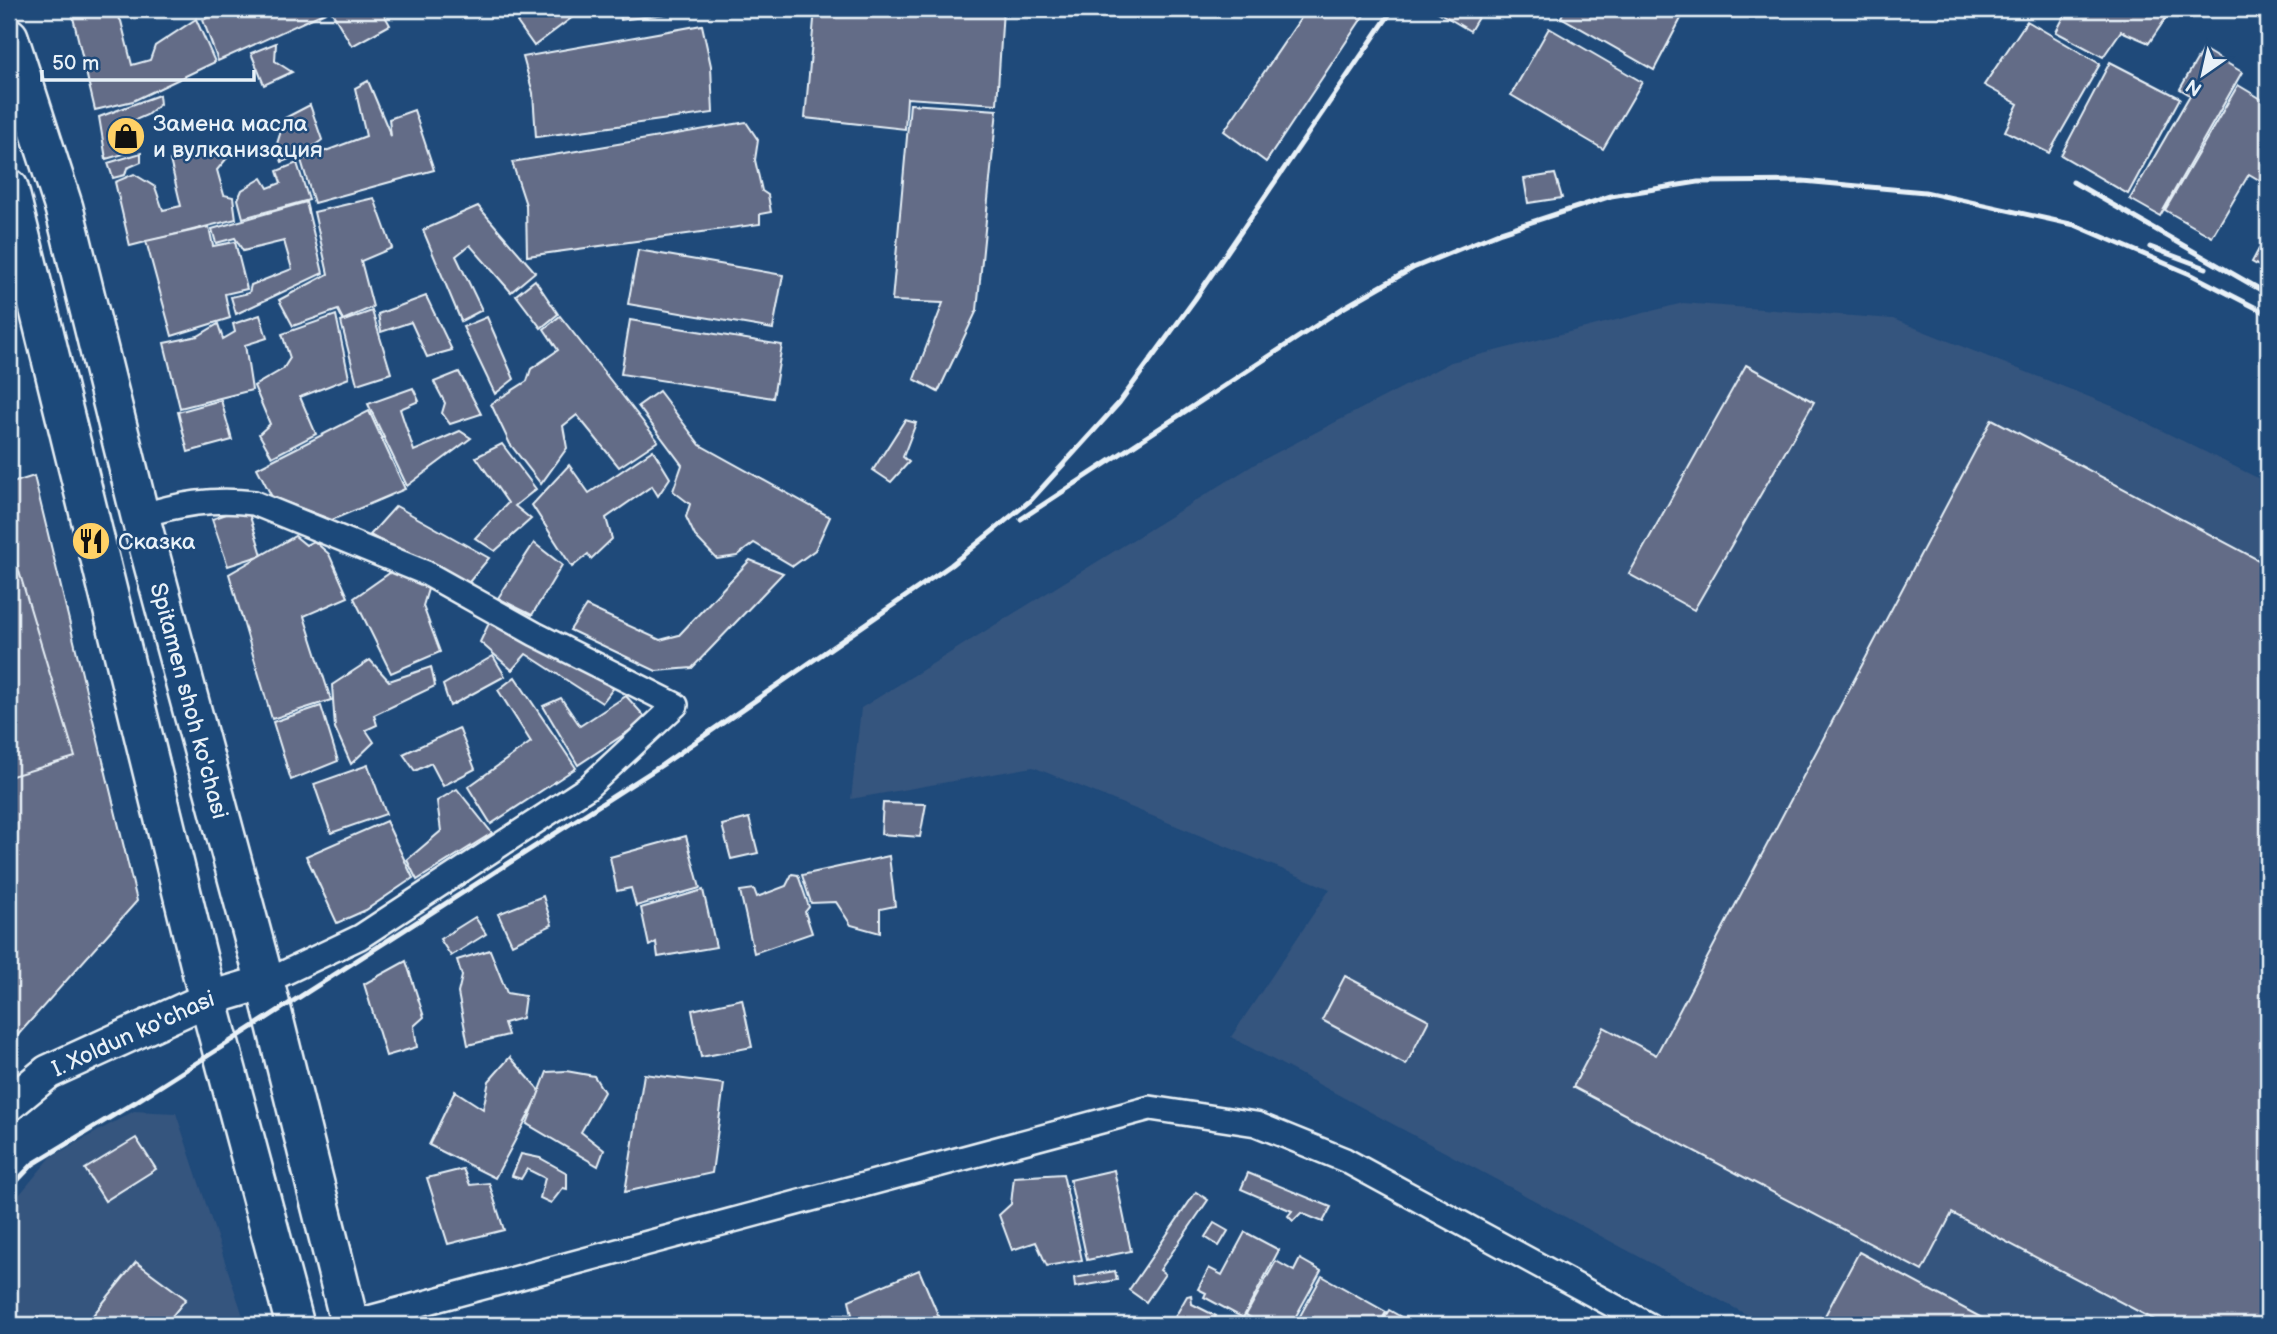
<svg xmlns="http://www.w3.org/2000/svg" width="2277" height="1334" font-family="'Balsamiq Sans',sans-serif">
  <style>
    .built { fill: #34547e }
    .building { fill: #646c87; stroke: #e8f1f8; stroke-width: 2 }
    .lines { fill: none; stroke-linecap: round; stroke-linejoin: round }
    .street-casing { stroke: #e8f1f8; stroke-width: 28 }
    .secondary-casing { stroke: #e8f1f8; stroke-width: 38 }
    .primary-casing { stroke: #e8f1f8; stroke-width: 42 }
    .street { stroke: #1f4a7a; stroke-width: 23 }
    .secondary { stroke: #1f4a7a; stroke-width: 33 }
    .primary { stroke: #1f4a7a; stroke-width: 37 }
    .rail { stroke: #e8f1f8; stroke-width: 5 }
    .labels { text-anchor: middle; stroke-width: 5; stroke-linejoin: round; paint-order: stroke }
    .poi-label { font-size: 23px; fill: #e8f1f8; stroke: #1f4a7a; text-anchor: start }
    .street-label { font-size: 23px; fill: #e8f1f8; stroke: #1f4a7a }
  </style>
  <rect width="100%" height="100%" fill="#1f4a7a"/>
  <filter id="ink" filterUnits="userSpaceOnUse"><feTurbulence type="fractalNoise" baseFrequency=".0143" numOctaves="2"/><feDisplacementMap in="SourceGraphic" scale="14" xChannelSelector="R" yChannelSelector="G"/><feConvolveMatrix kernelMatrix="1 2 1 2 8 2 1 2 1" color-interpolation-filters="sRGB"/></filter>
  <g filter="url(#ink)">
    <!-- built -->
    <g class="built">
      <polygon points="1683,303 1893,319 2112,406 2268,483 2268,1325 1766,1325 1231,1037 1330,889 1033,767 851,799 861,708 1255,464 1451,362"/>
      <polygon points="134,1111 176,1113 246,1325 9,1325 9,1207 51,1157"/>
    </g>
    <!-- building -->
    <g class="building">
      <polygon points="71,9 112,9 121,21 132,65 150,60 155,46 196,19 215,62 133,101 95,110"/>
      <polygon points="223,9 326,9 328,11 218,61 203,20"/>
      <polygon points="330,9 381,9 390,25 352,46"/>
      <polygon points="526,9 575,9 578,13 534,46 517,22 529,13"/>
      <polygon points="619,9 705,9 621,20"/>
      <polygon points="815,9 1003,9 997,104 907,98 905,129 805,118"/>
      <polygon points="1307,9 1368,9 1266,162 1224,131"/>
      <polygon points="1433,9 1483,9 1470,31"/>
      <polygon points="1565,9 1686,9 1654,70 1561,17"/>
      <polygon points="2068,9 2172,9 2149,43 2121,31 2103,57 2056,32"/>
      <polygon points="2027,21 2100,64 2049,153 2005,131 2018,104 1984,85"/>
      <polygon points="702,25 711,66 713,113 536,137 533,93 523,57"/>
      <polygon points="1549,28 1642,82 1603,149 1511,95"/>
      <polygon points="276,43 275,61 292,72 264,85 251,53"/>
      <polygon points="2203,49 2242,72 2160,216 2130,199 2190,95 2180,89"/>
      <polygon points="2110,62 2180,98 2128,194 2061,155"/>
      <polygon points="368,81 391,136 389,119 414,110 434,170 314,203 301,160 366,136 355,88"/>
      <polygon points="2238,85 2268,103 2268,180 2266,184 2249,174 2212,237 2165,210"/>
      <polygon points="159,95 160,104 147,115 128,123 134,151 106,159 99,117"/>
      <polygon points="910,104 997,110 977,310 938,392 914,379 943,303 892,301"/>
      <polygon points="310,105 322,140 306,152 282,162 276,147 285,118"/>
      <polygon points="746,122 758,140 755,160 762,191 768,195 771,212 760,214 760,224 527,256 526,205 512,162"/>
      <polygon points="217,149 227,158 217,170 224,195 233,197 236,219 130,246 115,182 134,174 155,187 163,210 181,206 170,160"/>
      <polygon points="141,153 141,162 127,168 125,175 113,178 108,163"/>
      <polygon points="297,163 309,200 243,218 238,199 242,190 262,178 268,188 281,183 277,171"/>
      <polygon points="1555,174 1562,198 1528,203 1524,179"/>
      <polygon points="374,198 392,248 361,261 373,307 343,320 338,310 293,326 279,300 328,274 314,212"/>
      <polygon points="306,202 323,273 236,314 231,297 249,293 251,285 292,269 284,241 243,251 235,238 216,243 212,229"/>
      <polygon points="478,206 535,272 511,292 470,245 456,256 482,310 461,321 423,230"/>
      <polygon points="209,227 213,246 235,242 247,289 225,294 230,318 172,336 146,241"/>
      <polygon points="2268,232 2268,271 2252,262"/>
      <polygon points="638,250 783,275 773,329 628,304"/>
      <polygon points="535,280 558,314 541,328 516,295"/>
      <polygon points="426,296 452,350 427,357 411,322 381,332 378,314"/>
      <polygon points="372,311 391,373 357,384 341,322"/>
      <polygon points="260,315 267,338 245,345 252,390 180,408 164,343 198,336 218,324 223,339 235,332 233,324"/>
      <polygon points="336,315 349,378 300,397 316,434 272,457 259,434 270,424 254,386 283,369 290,358 282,334"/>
      <polygon points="560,316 658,441 619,467 577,415 563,426 567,448 541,484 510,444 491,404 527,381 531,369 558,350 544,329"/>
      <polygon points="487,317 514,379 495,394 463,327"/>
      <polygon points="630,320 782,345 773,398 621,374"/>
      <polygon points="1746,365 1814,402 1694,610 1629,574"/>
      <polygon points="459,372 481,414 450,424 442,413 445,403 434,382"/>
      <polygon points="413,388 419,401 400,409 414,451 460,431 471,438 407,486 368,404"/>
      <polygon points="659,391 700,445 830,517 815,550 793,566 754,543 737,556 717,559 695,536 686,517 690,504 673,491 682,465 638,406"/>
      <polygon points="221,400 232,440 188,452 178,412"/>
      <polygon points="369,411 405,489 332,520 272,497 257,468"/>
      <polygon points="1992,419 2268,565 2268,1325 2164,1325 1952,1213 1922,1271 1573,1087 1604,1027 1656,1055"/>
      <polygon points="905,420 916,423 903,457 909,462 891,482 873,470"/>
      <polygon points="502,444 536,489 515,506 531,519 495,551 475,538 508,503 476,457"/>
      <polygon points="653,450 670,478 658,496 652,486 606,518 612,539 591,559 588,554 572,567 532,505 569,465 589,493"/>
      <polygon points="34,476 137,901 9,1045 9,484"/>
      <polygon points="396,506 489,558 465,587 370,535"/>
      <polygon points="247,507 262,555 228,566 212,519"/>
      <polygon points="295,536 306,545 314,541 329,554 348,597 304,616 331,700 272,719 229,574"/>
      <polygon points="9,538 75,757 9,777"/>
      <polygon points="534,543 562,565 532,615 498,598"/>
      <polygon points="750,560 783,573 692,668 656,671 570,630 586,606 660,640 679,635"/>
      <polygon points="394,570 428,589 423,606 440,652 391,673 354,598"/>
      <polygon points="489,623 615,686 602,703 526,654 512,670 480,642"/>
      <polygon points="493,656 505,676 450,706 443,685"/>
      <polygon points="370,660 389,681 431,667 435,686 374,715 377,725 366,730 374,742 351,764 335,728 332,685"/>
      <polygon points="515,677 576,768 491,824 468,787 531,742 498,690"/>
      <polygon points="626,696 647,719 578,765 543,706 561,698 580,726"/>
      <polygon points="321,706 338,761 291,780 273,722"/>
      <polygon points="459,728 475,769 443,786 431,763 415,771 403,754"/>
      <polygon points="368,765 386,814 331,833 314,784"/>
      <polygon points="457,789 492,833 417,880 407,860 441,831 437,801"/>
      <polygon points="883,803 926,804 920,837 881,834"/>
      <polygon points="749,818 758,853 731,859 722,825"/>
      <polygon points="386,821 413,878 366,910 337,923 306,856"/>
      <polygon points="686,836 700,888 636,906 631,888 617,891 610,857"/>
      <polygon points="889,856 895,906 880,909 880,933 851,925 836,902 811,903 802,875"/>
      <polygon points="792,874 798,875 809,907 805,912 812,933 754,953 740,891 754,889 757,897 786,886"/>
      <polygon points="703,890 716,947 658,957 656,942 649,946 641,908"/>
      <polygon points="543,896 552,925 512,944 498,914"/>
      <polygon points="475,917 486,934 451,956 440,939"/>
      <polygon points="490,950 507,993 525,996 522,1018 504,1023 508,1035 468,1045 458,993 462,976 457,960"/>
      <polygon points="406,961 424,1017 414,1026 417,1047 386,1056 364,984"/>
      <polygon points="1345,976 1429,1020 1406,1065 1322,1020"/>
      <polygon points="742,999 752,1047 701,1057 692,1010"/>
      <polygon points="510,1057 541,1092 495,1178 429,1145 455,1091 483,1109 489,1081"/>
      <polygon points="566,1071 594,1076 604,1092 581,1132 604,1150 598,1166 527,1124 547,1072"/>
      <polygon points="644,1074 724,1084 712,1173 625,1192"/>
      <polygon points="136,1138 156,1169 105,1201 85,1169"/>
      <polygon points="521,1154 540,1158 567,1173 567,1189 563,1188 551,1203 540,1198 545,1178 527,1169 521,1179 512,1176"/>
      <polygon points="463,1169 470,1185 489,1183 504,1230 448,1244 427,1178"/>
      <polygon points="1114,1170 1131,1251 1087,1260 1070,1180"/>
      <polygon points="1248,1173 1331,1207 1323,1222 1301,1213 1293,1221 1288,1216 1292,1211 1241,1189"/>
      <polygon points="1063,1174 1082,1260 1047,1266 1036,1242 1012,1250 999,1215 1011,1204 1014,1177"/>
      <polygon points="1196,1192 1208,1200 1160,1270 1165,1274 1146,1302 1129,1290"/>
      <polygon points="1214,1223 1228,1231 1219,1246 1205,1237"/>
      <polygon points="1245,1232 1279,1250 1243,1318 1204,1297 1206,1293 1198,1289 1209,1268 1222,1275"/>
      <polygon points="1859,1252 1995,1325 1820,1325"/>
      <polygon points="1300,1259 1321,1271 1291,1325 1264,1325 1246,1315 1276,1261 1294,1271"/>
      <polygon points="136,1262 186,1299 165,1325 85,1325"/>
      <polygon points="919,1270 942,1324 839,1325 835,1314 852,1315 849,1300"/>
      <polygon points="1115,1271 1117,1280 1075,1287 1074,1278"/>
      <polygon points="1322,1276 1386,1312 1379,1325 1295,1325"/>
      <polygon points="1191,1295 1192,1304 1216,1316 1210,1325 1171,1324 1187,1296"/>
      <polygon points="1389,1310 1415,1325 1380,1325"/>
    </g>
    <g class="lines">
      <!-- street casing -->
      <g class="street-casing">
        <g id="street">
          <path d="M140,516C179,504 212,498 254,503L426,573L535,634L676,705L587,788L360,937L265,982"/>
          <polyline points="350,1323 1150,1108 1256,1124 1345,1160 1649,1325"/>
        </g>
      </g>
      <!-- secondary casing -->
      <g class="secondary-casing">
        <g id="secondary">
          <path id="s1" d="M9,1104L48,1072L208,999L265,982"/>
        </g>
      </g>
      <!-- primary casing -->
      <g class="primary-casing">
        <g id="primary">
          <path id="s2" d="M9,37L64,208L140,516L265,982L350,1325"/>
          <polyline points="9,188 208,999 295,1325"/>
        </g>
      </g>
      <!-- street -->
      <use href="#street" class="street"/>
      <!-- secondary -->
      <use href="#secondary" class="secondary"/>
      <!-- primary -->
      <use href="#primary" class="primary"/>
      <!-- rail -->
      <g class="rail">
        <polyline points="2073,182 2268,294"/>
        <polyline points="2150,247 2206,268"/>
        <polyline points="1021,519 1343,308 1413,268 1501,232 1611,196 1698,182 1803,181 1925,192 2075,225 2190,274 2268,314"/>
        <polyline points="9,1189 33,1164 137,1101 662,765 951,565 1031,500 1119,403 1195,299 1393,9"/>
      </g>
    </g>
  </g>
  <!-- icons -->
  <defs>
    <g id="shop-disc" transform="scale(2.0125)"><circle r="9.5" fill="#ffd166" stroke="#1f4a7a"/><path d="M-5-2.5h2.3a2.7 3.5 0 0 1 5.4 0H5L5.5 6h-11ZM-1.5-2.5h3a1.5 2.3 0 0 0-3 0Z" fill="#111"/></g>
    <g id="restaurant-disc" transform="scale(2.0125)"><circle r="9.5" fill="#ffd166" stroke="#1f4a7a"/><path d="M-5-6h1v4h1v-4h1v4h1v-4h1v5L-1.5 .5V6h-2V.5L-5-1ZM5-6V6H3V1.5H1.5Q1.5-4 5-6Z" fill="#111"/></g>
  </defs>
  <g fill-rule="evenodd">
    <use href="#shop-disc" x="126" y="136"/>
    <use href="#restaurant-disc" x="91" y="541"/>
  </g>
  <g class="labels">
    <!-- poi labels -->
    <g class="poi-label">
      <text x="153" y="131">Замена масла<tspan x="153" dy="26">и вулканизация</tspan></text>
      <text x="118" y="549">Сказка</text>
    </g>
    <!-- street labels -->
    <g class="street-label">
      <text dy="8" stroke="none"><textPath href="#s2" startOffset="688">Spitamen shoh ko'chasi</textPath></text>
      <text dy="8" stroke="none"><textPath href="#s1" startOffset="144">I. Xoldun ko'chasi</textPath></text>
    </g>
  </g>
  <!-- margin -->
  <rect width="2277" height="1334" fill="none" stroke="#1f4a7a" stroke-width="35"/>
  <rect x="18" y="18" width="2242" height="1299" fill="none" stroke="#e8f1f8" stroke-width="2.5" filter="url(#ink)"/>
  <!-- north arrow -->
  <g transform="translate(2203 74) rotate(214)" stroke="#1f4a7a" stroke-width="5" paint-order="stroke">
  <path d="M0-5L12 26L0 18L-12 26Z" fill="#e8f1f8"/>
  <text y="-10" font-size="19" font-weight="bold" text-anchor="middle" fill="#e8f1f8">N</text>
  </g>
  <!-- scale -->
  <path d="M42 70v10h212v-10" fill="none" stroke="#e8f1f8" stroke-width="3.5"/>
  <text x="52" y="70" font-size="21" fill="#e8f1f8" stroke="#1f4a7a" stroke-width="5" paint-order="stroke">50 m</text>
</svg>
